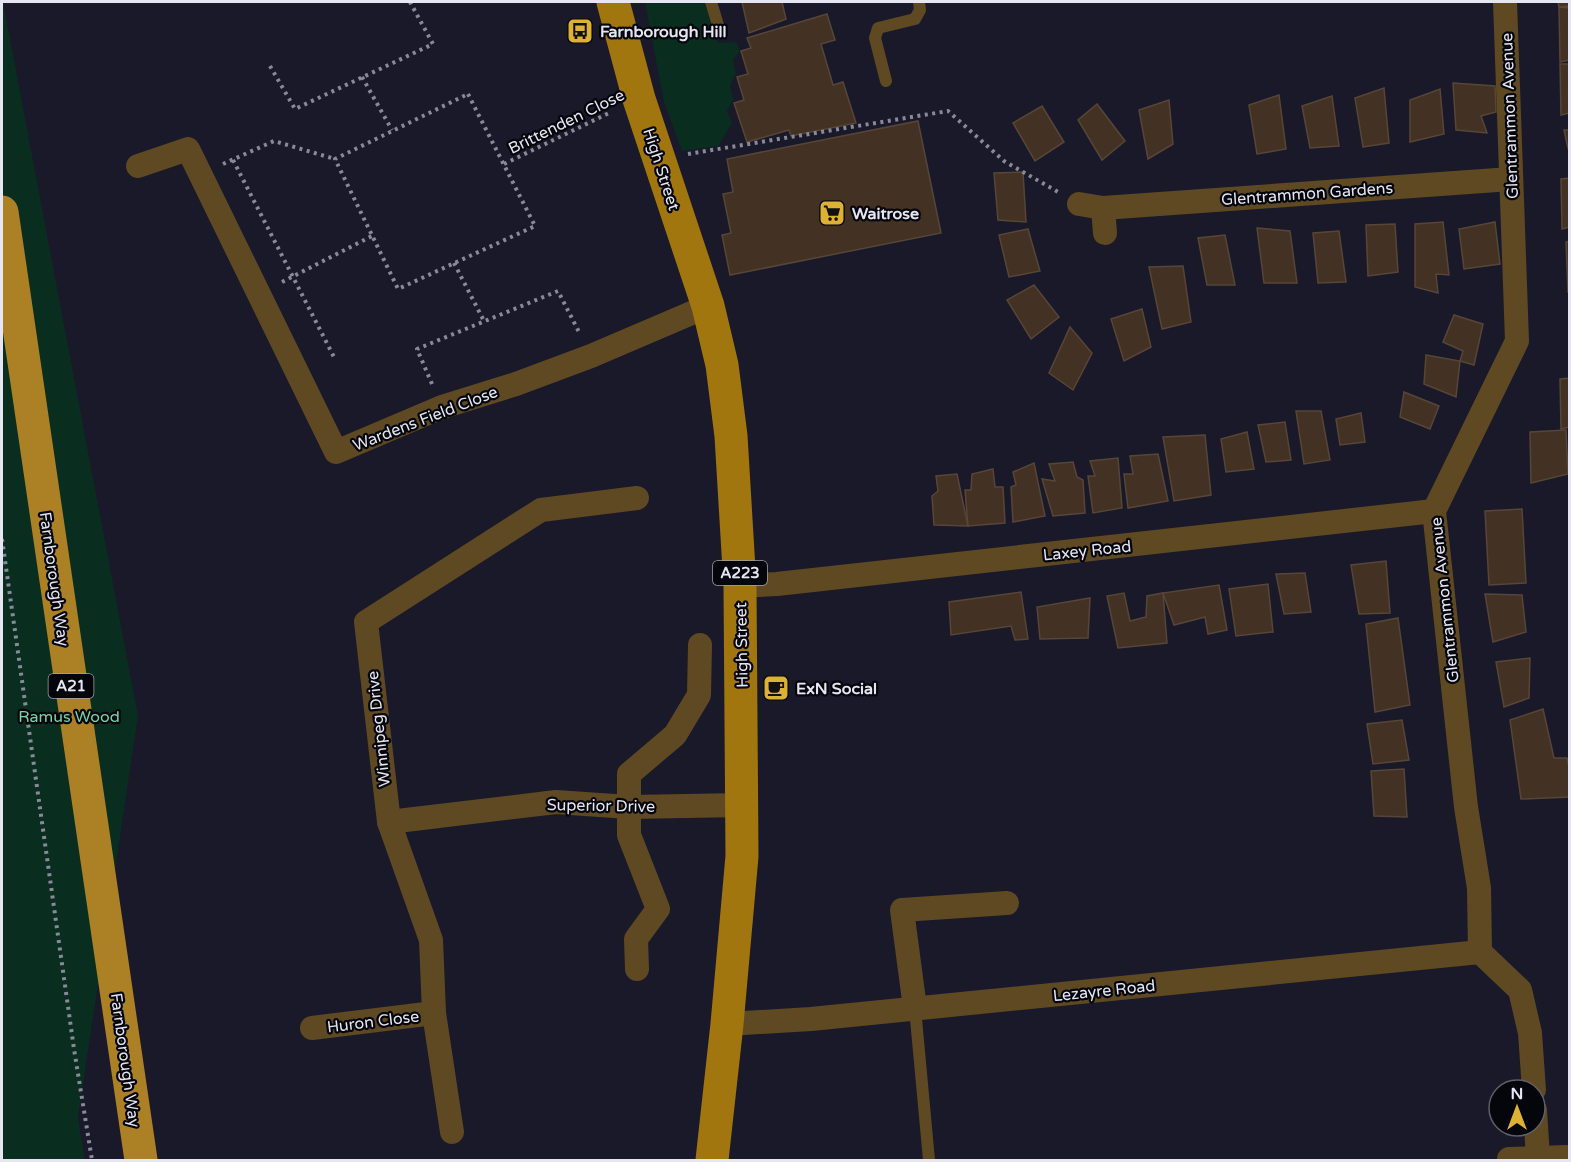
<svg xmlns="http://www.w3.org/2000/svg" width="1571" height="1162" font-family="'Varela Round',sans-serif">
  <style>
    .green { fill: #092d1e }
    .building { fill: #433224; stroke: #574637; stroke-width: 1.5 }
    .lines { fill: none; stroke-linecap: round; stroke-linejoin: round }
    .path { stroke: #898a98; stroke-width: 4; stroke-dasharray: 3 4.5; stroke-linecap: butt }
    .service { stroke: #5e4922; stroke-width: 12 }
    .minor { stroke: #5e4922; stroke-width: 24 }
    .primary { stroke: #a2760f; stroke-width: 33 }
    .trunk { stroke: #ac8024; stroke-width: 33 }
    .labels { text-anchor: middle; stroke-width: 4.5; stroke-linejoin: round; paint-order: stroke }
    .shield { fill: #05050c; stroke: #a2a2ad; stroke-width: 1.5 }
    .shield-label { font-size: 15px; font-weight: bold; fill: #e5e6f2 }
    .poi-label { font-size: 16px; font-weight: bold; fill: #e5e6f2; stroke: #05050c; text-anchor: start }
    .street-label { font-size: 16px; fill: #e5e6f2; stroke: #05050c }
    .park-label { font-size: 16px; fill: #78d4a8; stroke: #05050c }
  </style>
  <rect width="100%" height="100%" fill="#19192a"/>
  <!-- green -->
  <g class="green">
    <polygon points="2,2 3,2 138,716 78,1118 85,1160 2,1160"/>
    <polygon points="645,2 704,2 718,43 736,42 740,51 733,60 736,73 730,85 733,100 727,111 732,123 718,146 682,151 664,102"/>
  </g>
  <!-- building -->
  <g class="building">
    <polygon points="742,2 782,2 786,19 749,33"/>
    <polygon points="1558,2 1570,2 1570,6 1559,7"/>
    <polygon points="1559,7 1570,8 1570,60 1560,62"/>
    <polygon points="827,14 835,40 821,44 833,85 843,82 856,123 791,136 789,130 747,142 734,103 744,100 737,77 748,74 741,51 751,48 747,38"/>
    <polygon points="1560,64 1570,64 1570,113 1561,115"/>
    <polygon points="1453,83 1495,86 1496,112 1481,116 1487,133 1456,130"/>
    <polygon points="1384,88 1389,143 1363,147 1355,98"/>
    <polygon points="1440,89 1444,134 1410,142 1410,100"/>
    <polygon points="1279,95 1286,149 1257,154 1249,105"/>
    <polygon points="1332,96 1339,146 1310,148 1302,106"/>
    <polygon points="1169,100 1173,144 1148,159 1139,110"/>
    <polygon points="1097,104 1125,141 1102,160 1078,120"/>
    <polygon points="1042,106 1064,142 1035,161 1013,123"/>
    <polygon points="918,121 941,233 730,275 722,235 731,233 723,194 733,192 727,159"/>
    <polygon points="1564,130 1570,130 1570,155 1567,144"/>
    <polygon points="1023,172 1026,222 998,220 994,173"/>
    <polygon points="1570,178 1570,227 1562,229 1561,179"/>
    <polygon points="1443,222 1449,275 1436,274 1438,293 1415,287 1415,224"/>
    <polygon points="1495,222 1500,264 1464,269 1459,229"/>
    <polygon points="1395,224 1398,272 1368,276 1366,225"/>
    <polygon points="1257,228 1290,231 1297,283 1264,283"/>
    <polygon points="1028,229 1040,271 1009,277 999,235"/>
    <polygon points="1339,231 1346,282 1318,283 1313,233"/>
    <polygon points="1225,235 1235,285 1207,285 1198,238"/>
    <polygon points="1570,241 1570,292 1568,292 1566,242"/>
    <polygon points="1183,266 1191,322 1162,329 1149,267"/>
    <polygon points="1034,285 1059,317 1031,339 1007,300"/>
    <polygon points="1142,309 1151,347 1124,361 1111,319"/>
    <polygon points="1454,315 1483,324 1474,365 1460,361 1463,351 1443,342"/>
    <polygon points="1070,327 1092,353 1073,390 1049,373"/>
    <polygon points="1426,355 1460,361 1456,397 1424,384"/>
    <polygon points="1570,378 1570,427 1561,429 1560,379"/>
    <polygon points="1404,392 1439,406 1430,429 1400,417"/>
    <polygon points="1296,411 1321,411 1330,460 1304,464"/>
    <polygon points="1361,413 1365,442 1340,445 1336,419"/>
    <polygon points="1285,422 1291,460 1266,462 1258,425"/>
    <polygon points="1566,430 1568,474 1531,483 1530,432"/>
    <polygon points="1247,432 1254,469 1226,472 1221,439"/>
    <polygon points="1205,435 1211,495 1174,501 1163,437"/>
    <polygon points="1158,454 1168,501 1128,508 1124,474 1133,474 1130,456"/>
    <polygon points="1118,458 1122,508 1093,513 1088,476 1095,476 1090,461"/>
    <polygon points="1073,462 1077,477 1083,480 1085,513 1053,516 1042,479 1055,481 1049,464"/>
    <polygon points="1034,463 1045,516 1013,522 1011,487 1016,485 1013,472"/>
    <polygon points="993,469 995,487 1003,487 1005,523 968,526 965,490 971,490 972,474"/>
    <polygon points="957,474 968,526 934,525 932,496 938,491 936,476"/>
    <polygon points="1522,509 1526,583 1489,585 1485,511"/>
    <polygon points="1386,561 1390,613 1359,614 1351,565"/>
    <polygon points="1305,573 1311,612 1284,614 1276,574"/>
    <polygon points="1268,584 1273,632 1236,636 1229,589"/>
    <polygon points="1219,585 1227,630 1208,634 1205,617 1174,625 1163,593"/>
    <polygon points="1021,592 1028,639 1015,640 1011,626 951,635 949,602"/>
    <polygon points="1124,593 1130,621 1146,617 1147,596 1163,593 1167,643 1118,648 1107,596"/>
    <polygon points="1485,594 1522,595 1526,632 1493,642"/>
    <polygon points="1090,598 1088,638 1040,639 1037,607"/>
    <polygon points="1398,618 1410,705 1375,712 1366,624"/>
    <polygon points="1530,658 1529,698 1504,707 1496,662"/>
    <polygon points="1543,709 1554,758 1567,758 1570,772 1570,797 1521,799 1510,720"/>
    <polygon points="1402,720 1409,760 1373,764 1367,724"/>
    <polygon points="1404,769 1407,817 1374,816 1371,771"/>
  </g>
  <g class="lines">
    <!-- path -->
    <g class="path">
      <polyline points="270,66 295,109 433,44 410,2"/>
      <polyline points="362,77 392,130"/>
      <polygon points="468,94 535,226 398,289 335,159"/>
      <polyline points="688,154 948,111 1004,161 1058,192"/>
      <polyline points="233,160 335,359"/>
      <polyline points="223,164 274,141 335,159"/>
      <polyline points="504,164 611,112"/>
      <polyline points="454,263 484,321"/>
      <polyline points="282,282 372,236"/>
      <polyline points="432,384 417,349 558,291 580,334"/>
      <polyline points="2,539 74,1049 92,1160"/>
    </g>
    <!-- service -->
    <g class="service">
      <polyline points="711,2 718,25"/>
      <polyline points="886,81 875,38 878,28 915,19 920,10 919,2"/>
      <polyline points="915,1008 929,1160"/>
    </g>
    <!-- minor -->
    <g class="minor">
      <polyline points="1505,2 1517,341 1434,511 1466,807 1479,888 1480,952 1520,990 1530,1033 1534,1090"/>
      <polyline points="138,166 188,149 336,452 442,407 516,384 591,356 708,306"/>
      <polyline points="1079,204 1103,208 1511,179"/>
      <polyline points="1103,208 1105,233"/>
      <polyline points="740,586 777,584 1434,511"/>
      <polyline points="389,822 556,802 629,807 743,805"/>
      <polyline points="637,969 636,939 658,909 629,835 629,774 675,735 699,695 700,645"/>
      <polyline points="915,1008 902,910 1007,903"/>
      <polyline points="727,1024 811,1019 1480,952"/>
      <polyline points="312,1028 434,1013"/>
      <polyline points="1535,1110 1538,1158"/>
      <polyline points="452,1132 434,1013 431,940 389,822 366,622 541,510 637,498"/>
      <polyline points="1509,1159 1566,1157"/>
    </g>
    <!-- primary -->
    <polyline class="primary" points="613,2 639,99 708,306 722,365 731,436 740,586 742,856 727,1024 712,1160"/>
    <!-- trunk -->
    <polyline class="trunk" points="2,212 141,1160"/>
  </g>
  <!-- icons -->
  <defs>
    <g id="bus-square" transform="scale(1.35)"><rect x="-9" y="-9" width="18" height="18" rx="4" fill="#ddb133" stroke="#05050c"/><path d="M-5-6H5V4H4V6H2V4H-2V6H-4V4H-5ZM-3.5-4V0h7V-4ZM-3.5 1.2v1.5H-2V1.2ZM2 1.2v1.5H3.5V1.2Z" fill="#111"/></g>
    <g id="supermarket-square" transform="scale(1.35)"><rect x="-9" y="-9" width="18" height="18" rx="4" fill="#ddb133" stroke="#05050c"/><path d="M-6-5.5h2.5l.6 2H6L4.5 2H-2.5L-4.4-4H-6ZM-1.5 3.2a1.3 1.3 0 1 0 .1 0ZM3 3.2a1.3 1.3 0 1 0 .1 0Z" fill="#111"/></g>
    <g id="cafe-square" transform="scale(1.35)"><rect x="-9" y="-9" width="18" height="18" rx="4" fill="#ddb133" stroke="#05050c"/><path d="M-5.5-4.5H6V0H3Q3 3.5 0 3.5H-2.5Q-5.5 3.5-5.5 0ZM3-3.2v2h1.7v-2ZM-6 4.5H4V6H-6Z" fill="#111"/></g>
  </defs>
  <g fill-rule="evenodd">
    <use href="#bus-square" x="580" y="31"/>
    <use href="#supermarket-square" x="832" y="213"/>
    <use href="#cafe-square" x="776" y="688"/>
  </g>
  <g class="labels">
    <!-- shield labels -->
    <g class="shield">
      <rect x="713" y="561" width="54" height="24" rx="4.5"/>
      <rect x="48.5" y="674" width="45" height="24" rx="4.5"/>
    </g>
    <g class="shield-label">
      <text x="740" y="578">A223</text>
      <text x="71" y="691">A21</text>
    </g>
    <!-- poi labels -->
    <g class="poi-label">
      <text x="600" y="37">Farnborough Hill</text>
      <text x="852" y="219">Waitrose</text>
      <text x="796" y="694">ExN Social</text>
    </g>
    <!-- street labels -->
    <g class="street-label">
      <text transform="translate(1509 116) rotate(-92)" y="6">Glentrammon Avenue</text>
      <text transform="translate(566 121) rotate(-26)" y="6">Brittenden Close</text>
      <text transform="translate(662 169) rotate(72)" y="6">High Street</text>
      <text transform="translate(1307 193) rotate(-4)" y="6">Glentrammon Gardens</text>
      <text transform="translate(425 418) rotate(-21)" y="6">Wardens Field Close</text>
      <text transform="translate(1087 550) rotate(-6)" y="6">Laxey Road</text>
      <text transform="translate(55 579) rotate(82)" y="6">Farnborough Way</text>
      <text transform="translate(1444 600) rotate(-96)" y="6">Glentrammon Avenue</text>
      <text transform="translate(741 645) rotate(-91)" y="6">High Street</text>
      <text transform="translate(378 729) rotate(-96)" y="6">Winnipeg Drive</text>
      <text transform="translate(601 805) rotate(1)" y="6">Superior Drive</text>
      <text transform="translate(1104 990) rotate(-6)" y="6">Lezayre Road</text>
      <text transform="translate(373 1021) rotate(-7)" y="6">Huron Close</text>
      <text transform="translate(126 1060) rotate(82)" y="6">Farnborough Way</text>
    </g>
    <!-- park labels -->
    <g class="park-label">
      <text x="69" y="722">Ramus Wood</text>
    </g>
  </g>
  <!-- border -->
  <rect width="1571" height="1162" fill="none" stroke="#e5e6f2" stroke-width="6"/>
  <!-- north arrow -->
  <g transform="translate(1517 1108)"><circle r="28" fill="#05050c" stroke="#5f5f68" stroke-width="1.5"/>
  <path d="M0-4.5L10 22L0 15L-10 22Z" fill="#ddb133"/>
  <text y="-9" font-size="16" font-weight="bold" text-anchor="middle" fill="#e5e6f2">N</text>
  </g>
</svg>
